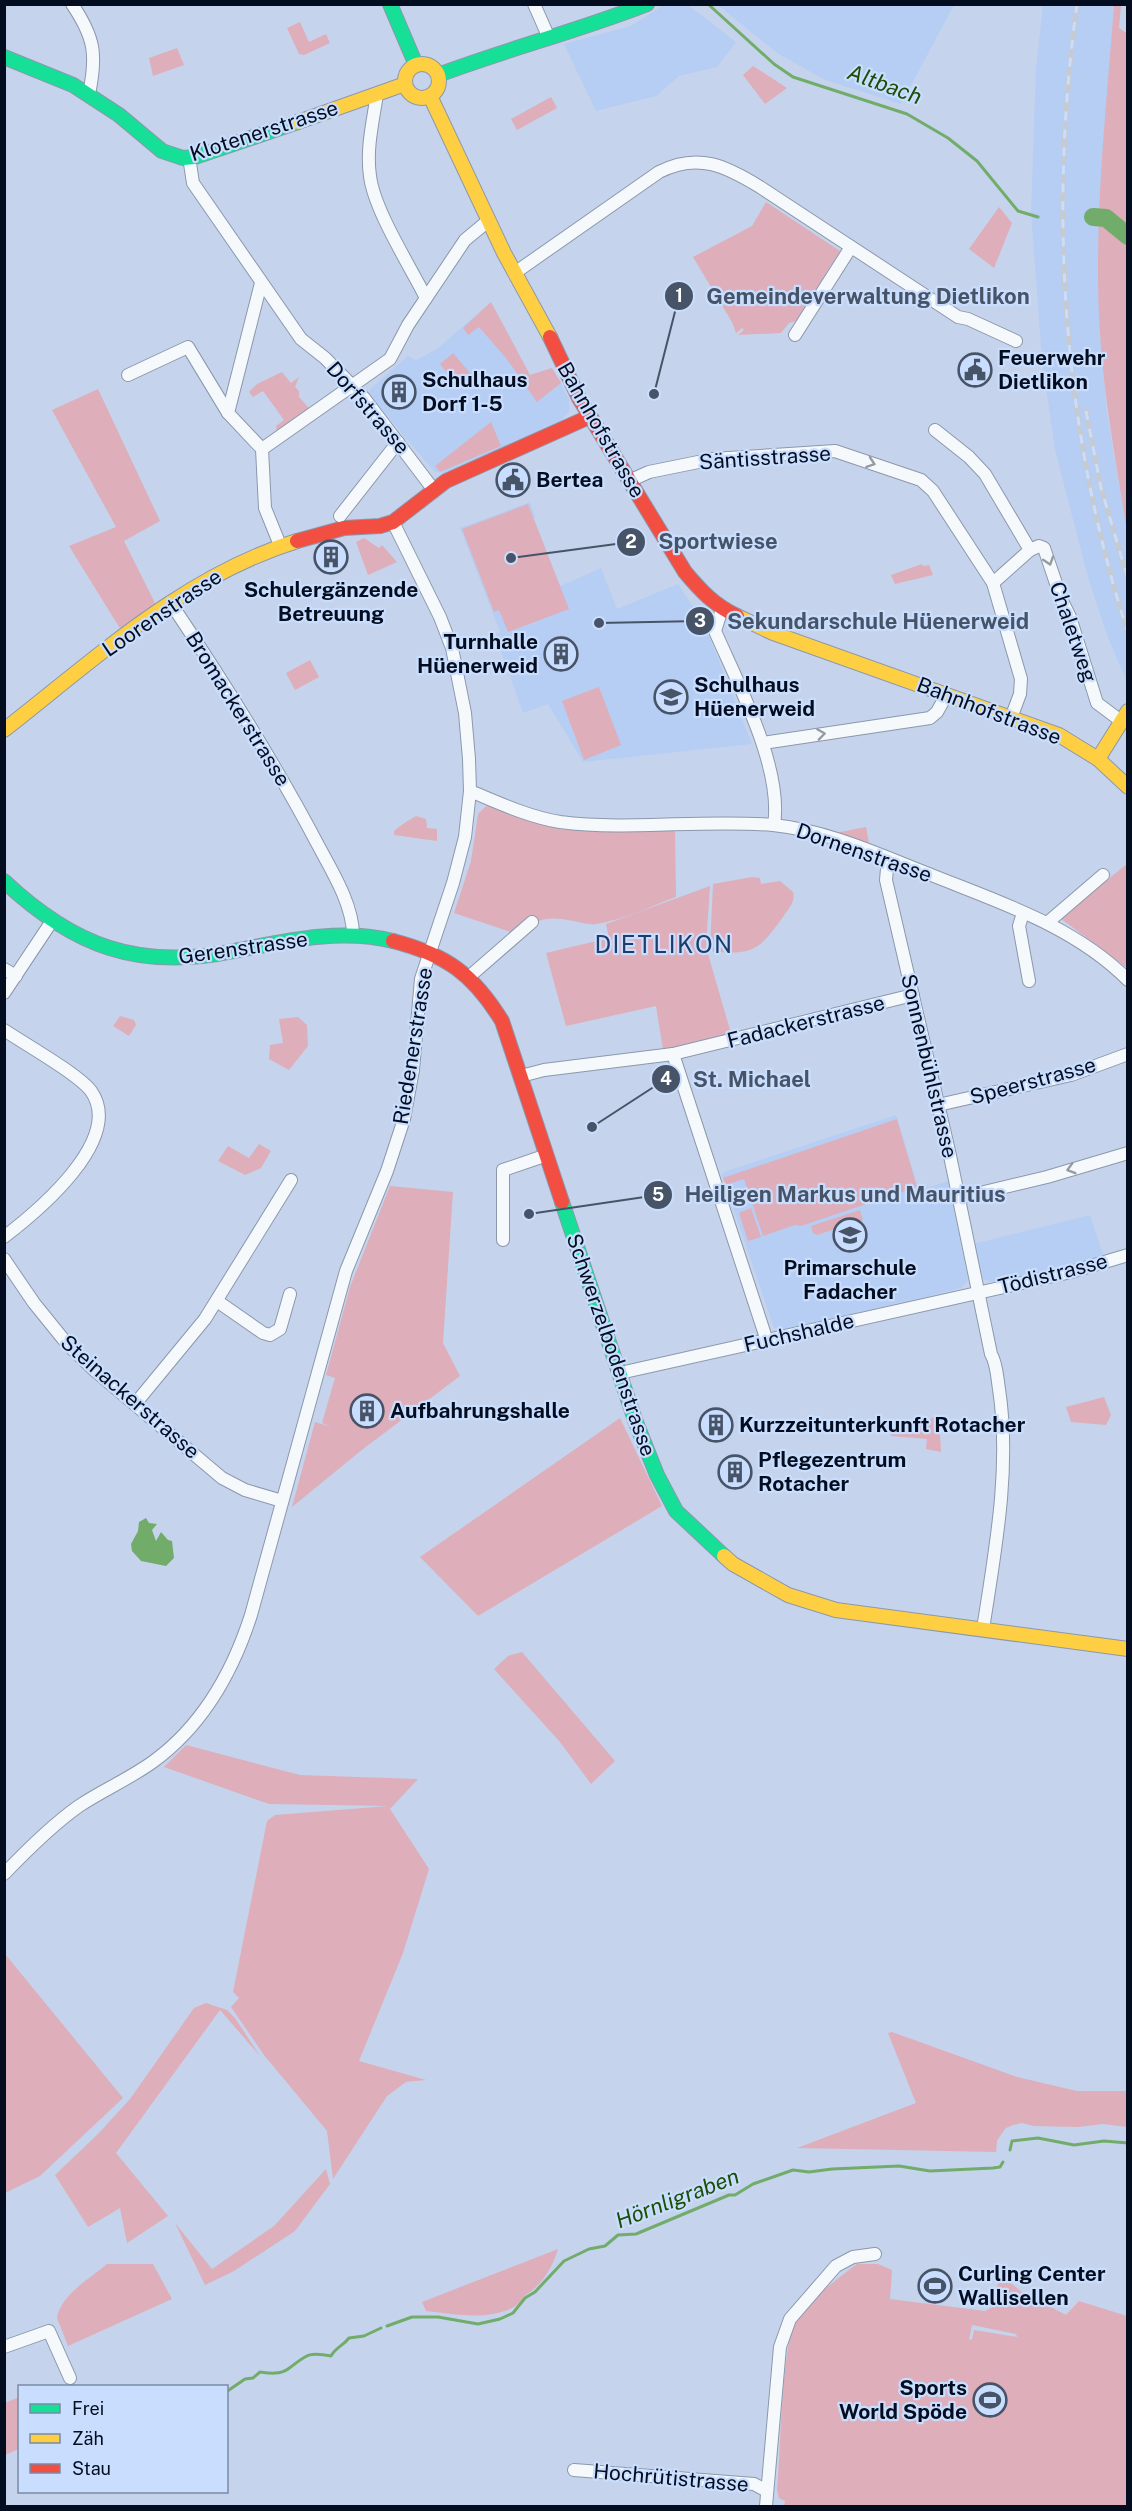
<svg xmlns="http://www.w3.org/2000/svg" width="1132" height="2511" font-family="'Public Sans',sans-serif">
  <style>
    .built { fill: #b6cef3 }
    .green { fill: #deaeba; fill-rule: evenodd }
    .water { fill: #72ac6a }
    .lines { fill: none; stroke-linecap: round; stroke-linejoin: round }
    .stream { stroke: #72ac6a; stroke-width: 3 }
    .river { stroke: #72ac6a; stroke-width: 18 }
    .street-casing { stroke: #8b98ac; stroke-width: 14 }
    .fast-casing { stroke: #8b98ac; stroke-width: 16 }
    .slow-casing { stroke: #8b98ac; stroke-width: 16 }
    .jam-casing { stroke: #8b98ac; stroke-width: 16 }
    .street { stroke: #f6f9fc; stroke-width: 12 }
    .fast { stroke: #16e098; stroke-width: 14 }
    .slow { stroke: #ffcf43; stroke-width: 14 }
    .jam { stroke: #f24e42; stroke-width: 14 }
    .rail-casing { stroke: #c6cad1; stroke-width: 5 }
    .rail { stroke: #c9defe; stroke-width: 3; stroke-dasharray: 9; stroke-linecap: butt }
    .oneway { stroke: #959ba4 }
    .labels { text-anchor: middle; stroke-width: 4.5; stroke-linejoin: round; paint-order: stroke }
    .street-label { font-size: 21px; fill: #030d1f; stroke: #c9defe }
    .poi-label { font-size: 21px; font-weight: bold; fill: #030d1f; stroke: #c9defe; text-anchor: start }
    .water-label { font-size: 22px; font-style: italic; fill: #1c4e05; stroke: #c9defe }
    .quarter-label { font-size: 24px; letter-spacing: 1.5px; fill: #1f3c68; stroke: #c9defe }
    .leader { fill: none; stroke: #475367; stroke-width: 2 }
    .callout-dot { fill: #475367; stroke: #c9defe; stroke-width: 2 }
    .mark-label { font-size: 18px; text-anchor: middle; font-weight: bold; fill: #fff }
    .callout-label { font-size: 22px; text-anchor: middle; font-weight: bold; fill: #475367; stroke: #c9defe; stroke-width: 4.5; stroke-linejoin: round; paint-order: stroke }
  </style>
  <rect width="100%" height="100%" fill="#c5d4ec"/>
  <!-- built -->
  <g class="built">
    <polygon points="665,4 688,5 736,42 717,67 679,76 656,96 596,111 564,44 631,26"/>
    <polygon points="718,5 954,5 901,104 825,80 777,53"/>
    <polygon points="1043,5 1114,5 1100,206 1100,332 1107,414 1127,533 1127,682 1107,635 1089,581 1055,450 1042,360 1031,212 1036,67"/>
    <polygon points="491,302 530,375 552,368 569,399 569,412 558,423 444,473 435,472 369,395 369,390 408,356 416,360 437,349"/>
    <polygon points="530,502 535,516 534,519 560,586 601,568 617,609 678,584 698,614 711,641 752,744 583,762 548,704 523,713 495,634 500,632 460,528"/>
    <polygon points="896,1115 919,1190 948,1181 968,1280 961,1288 922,1298 780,1330 774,1328 722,1175 724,1172"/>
    <polygon points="1090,1215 1103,1255 1065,1267 990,1282 979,1277 973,1244"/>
  </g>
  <!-- green -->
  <g class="green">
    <path d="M1114,5H1121L1119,28L1128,34L1127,533C1117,466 1104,401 1100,333C1093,224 1106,113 1114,5Z"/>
    <polygon points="300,22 309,42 326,34 330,43 304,55 299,54 287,28"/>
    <polygon points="177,48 184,65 153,76 149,58"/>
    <polygon points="753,66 787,88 765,104 743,75"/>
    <polygon points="551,97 557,108 517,130 511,119"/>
    <polygon points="766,202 840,251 796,321 789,323 781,333 738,335 744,330 742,328 736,333 732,322 693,257 752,226"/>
    <polygon points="999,207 1012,223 994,268 969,249"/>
    <polygon points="491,302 530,375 552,368 561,383 537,402 506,358 479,327 468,335 463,328"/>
    <polygon points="453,353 474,378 461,389 440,364"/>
    <polygon points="282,372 291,383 299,377 295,387 299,391 299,397 310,409 277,431 276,426 284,420 263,391 253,397 249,392 257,384"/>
    <polygon points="98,389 160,521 124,541 156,605 121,630 69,546 116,527 52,410"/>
    <polygon points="491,422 501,446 440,472 435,466"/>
    <polygon points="528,504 569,609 508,632 499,610 494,612 462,529"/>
    <polygon points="364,538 379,548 382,545 397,562 368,575 356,542"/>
    <polygon points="922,564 923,566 929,565 933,575 895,584 891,575"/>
    <polygon points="310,660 319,677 295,690 286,673"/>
    <polygon points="599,687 621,745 584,760 562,701"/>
    <path d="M486,806L494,807L532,822L563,830L675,831L676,897C651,906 624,920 596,924C590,925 584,923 578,922C551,916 539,916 517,934L454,913L471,861L478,814Z"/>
    <path d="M416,816L426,819L427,828L437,829V841L394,835V831C402,824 408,821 416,816Z"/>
    <polygon points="866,827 869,843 835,833"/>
    <polygon points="1127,864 1127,968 1060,918"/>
    <path d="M752,877L760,878L761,884L780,881L793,892C796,902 788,909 783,917C760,948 756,955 714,952L710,948L713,884Z"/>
    <polygon points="710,886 706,947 730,1030 728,1037 663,1050 656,1006 566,1026 546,953 609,938 606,924"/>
    <polygon points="120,1016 134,1020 136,1025 129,1036 113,1026"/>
    <polygon points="298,1017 307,1025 308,1046 289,1070 269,1059 270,1045 283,1043 279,1019"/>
    <polygon points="897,1119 917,1187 801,1226 795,1225 763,1236 744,1179 726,1185 723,1178"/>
    <polygon points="259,1144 271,1151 261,1168 245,1175 218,1161 228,1146 249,1158"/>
    <polygon points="390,1186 453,1192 443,1343 460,1376 363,1449 292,1507 315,1422 332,1427 322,1423 335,1378 326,1375 350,1287"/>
    <polygon points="751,1208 761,1237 748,1241 739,1213"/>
    <polygon points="860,1210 863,1220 817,1235 813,1233 811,1226"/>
    <polygon points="1104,1397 1111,1415 1106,1425 1071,1422 1066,1407"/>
    <polygon points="939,1415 941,1452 926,1449 927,1439 891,1436 890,1427 915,1425"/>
    <polygon points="620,1418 662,1506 478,1616 420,1557"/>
    <polygon points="522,1652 615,1761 591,1784 560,1742 494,1669 508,1656"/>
    <polygon points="186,1745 300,1775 418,1779 390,1809 429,1869 403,1953 359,2061 426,2080 406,2082 387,2096 333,2179 327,2131 264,2055 231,2007 239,1998 233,1992 267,1821 275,1815 388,1806 269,1804 164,1767"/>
    <polygon points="5,1954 123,2098 40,2176 5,2193"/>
    <polygon points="206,2003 227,2010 235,2018 260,2056 220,2010 116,2153 168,2216 127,2243 120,2208 88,2227 55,2175 99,2133 130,2099 194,2008"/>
    <polygon points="892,2032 1017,2077 1077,2091 1127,2091 1127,2127 1103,2124 1078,2127 1034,2126 1022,2123 1013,2125 1006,2128 1002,2133 997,2141 996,2152 797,2148 916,2103 888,2033"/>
    <polygon points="326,2169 330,2184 295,2231 234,2271 205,2285 175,2223 212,2269 274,2226"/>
    <path d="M558,2249C553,2266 543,2284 527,2294C522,2298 519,2304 514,2307C487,2321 454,2314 426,2311L422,2302Z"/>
    <path d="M107,2264H153L172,2299L68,2346L57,2318C61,2294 90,2279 107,2264Z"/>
    <path d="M857,2264H878L892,2270L890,2299L985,2311L996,2305L993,2294L1002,2276L1022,2292L1066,2315L1079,2301L1127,2316V2506H784L785,2501L779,2498L777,2490C781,2456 781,2338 798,2317C814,2296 836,2280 857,2264ZM972,2325L1016,2334L1017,2337L974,2330L972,2339L969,2340Z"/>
    <polygon points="19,2397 19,2449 5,2455 5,2403"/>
  </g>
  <!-- water -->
  <polygon class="water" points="146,1518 149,1523 157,1524 152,1530 156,1541 161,1532 168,1540 172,1541 174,1558 166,1566 141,1561 132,1551 131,1544 138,1531 139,1522"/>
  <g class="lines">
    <!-- stream -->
    <g class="stream">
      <polyline points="708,4 774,64 793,77 907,114 948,138 977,161 1018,211 1038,217"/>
      <polyline points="1010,2150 1012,2141 1038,2138 1074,2145 1104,2141 1128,2143"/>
      <polyline points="387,2326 412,2317 438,2317 478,2324 500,2319 513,2313 525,2298 535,2292 564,2261 589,2249 605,2246 618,2235 636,2234 729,2195 735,2195 753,2184 793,2170 809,2172 832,2169 899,2166 930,2171 993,2168 1000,2167 1003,2162"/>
      <path d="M226,2392L245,2379L253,2378L260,2372C268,2373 280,2375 288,2369C306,2356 307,2351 331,2356C336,2347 343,2346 349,2338L364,2336L381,2328"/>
    </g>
    <!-- river -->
    <polyline class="river" points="1093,217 1106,218 1128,236"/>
    <!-- street casing -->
    <g class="street-casing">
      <g id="street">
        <path d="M72,4C95,38 97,55 89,94"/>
        <polyline points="534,4 549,38"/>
        <path d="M377,94C373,121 366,149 370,176C374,210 410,266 426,298"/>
        <polyline points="189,157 193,183 301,339 325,358 364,398 433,489"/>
        <path d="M516,272L659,172C698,152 726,166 760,187L958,317L968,319L1016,341"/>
        <polyline points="261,283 228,413 262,449 265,508 280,545"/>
        <polyline points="795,335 851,247"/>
        <polyline points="128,375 188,347 228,413"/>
        <polyline points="935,430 969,457 985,474 1030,550"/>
        <polyline points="262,449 390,359 408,325 465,240 488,221"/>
        <polyline points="629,481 649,472 713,459 835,451 921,480 933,491 993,583 1021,679 1020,694 1011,718"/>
        <polyline points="340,516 398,442"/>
        <polyline points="993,583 1030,550 1039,546 1044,548 1062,601 1070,617 1097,703 1121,721"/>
        <path d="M170,602C223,681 274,761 318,845C332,871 353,905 353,935"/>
        <path d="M722,609L715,631C738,684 783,768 774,825"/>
        <polyline points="763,743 930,718 937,712 947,694"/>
        <path d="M470,791C499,803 529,817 560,822C630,831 702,819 773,825C826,830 880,855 929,874C998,902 1073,925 1128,980"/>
        <path d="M888,858L886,880L949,1151L991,1354C997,1364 997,1377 999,1389C1011,1468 995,1551 983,1629"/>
        <polyline points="1023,913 1019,926 1029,981"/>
        <polyline points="1047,923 1103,875"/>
        <polyline points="4,969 16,976"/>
        <polyline points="470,976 532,922"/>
        <polyline points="4,993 52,921"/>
        <path d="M4,1030C25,1044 78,1074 91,1091C125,1139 38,1211 4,1237"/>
        <polyline points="673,1054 767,1341"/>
        <polyline points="521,1076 544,1070 673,1054 913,995"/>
        <polyline points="938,1105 1071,1075 1128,1054"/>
        <polyline points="959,1198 1047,1177 1128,1153"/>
        <polyline points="503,1240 503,1170 547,1155"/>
        <polyline points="4,1259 34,1303 68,1345 94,1370 222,1478 245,1490 282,1501"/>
        <polyline points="217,1301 263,1333 270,1335 280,1329 290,1294"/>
        <polyline points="620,1373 1071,1272 1128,1255"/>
        <polyline points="135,1404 205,1319 291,1180"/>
        <path d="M4,1874C28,1849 52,1825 79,1806C103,1790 131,1778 154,1761C203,1725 233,1671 251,1615L346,1271L387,1171L404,1119L413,1070L421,979L453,883L465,837L470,791L469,759L465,713L452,648L440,617L393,522"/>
        <polyline points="4,2347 49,2331 70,2378"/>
        <polyline points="574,2470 754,2484 767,2491"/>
        <polyline points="766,2506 780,2347 790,2319 836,2266 853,2257 875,2254"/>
      </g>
    </g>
    <!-- fast casing -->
    <g class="fast-casing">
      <g id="fast">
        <polyline points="390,4 416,65"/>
        <polyline points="4,57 73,85 119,115 162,151 183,158 195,157 298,122"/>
        <path d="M438,75C507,49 578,31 647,4"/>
        <path d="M4,881C73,946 139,971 234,951C285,941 341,928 393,941"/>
        <polyline points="562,1202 635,1420 657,1475 676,1511 724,1556"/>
      </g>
    </g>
    <!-- slow casing -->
    <g class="slow-casing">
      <g id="slow">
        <circle cx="422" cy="81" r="17"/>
        <polyline points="430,96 504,253 550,337"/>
        <polyline points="298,122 405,84"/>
        <polyline points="737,616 773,633 1059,735 1098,759 1128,787"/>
        <path d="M4,730C95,659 184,576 297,541"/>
        <polyline points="1098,759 1128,711"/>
        <polyline points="724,1556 733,1564 788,1595 836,1610 1128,1649"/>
      </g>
    </g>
    <!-- jam casing -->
    <g class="jam-casing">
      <g id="jam">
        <path d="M550,337L579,398L685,572C701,591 714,605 737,616"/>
        <polyline points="297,541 344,528 380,526 393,522 446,481 589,417"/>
        <path d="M393,941C447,955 473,974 502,1021L562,1202"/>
      </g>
    </g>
    <!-- street -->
    <use href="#street" class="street"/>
    <!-- fast -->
    <use href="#fast" class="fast"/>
    <!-- slow -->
    <use href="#slow" class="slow"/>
    <!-- jam -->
    <use href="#jam" class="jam"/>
    <!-- rail casing -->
    <g class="rail-casing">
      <g id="rail">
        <path d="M1077,4C1048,214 1063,432 1128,633"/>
        <polyline points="1086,411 1101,488 1128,579"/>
      </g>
    </g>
    <!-- rail -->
    <use href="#rail" class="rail"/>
  </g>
  <!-- one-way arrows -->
  <defs><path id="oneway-chevron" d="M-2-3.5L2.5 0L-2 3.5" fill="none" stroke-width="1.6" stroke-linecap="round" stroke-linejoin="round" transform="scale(1.5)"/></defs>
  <g class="oneway">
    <use href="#oneway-chevron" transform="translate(871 463) rotate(19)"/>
    <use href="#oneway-chevron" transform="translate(1049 561) rotate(72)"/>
    <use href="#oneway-chevron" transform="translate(821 734) rotate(-8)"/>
    <use href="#oneway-chevron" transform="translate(1071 1169) rotate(164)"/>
  </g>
  <!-- icons -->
  <defs>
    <g id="civic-ring" transform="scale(1.725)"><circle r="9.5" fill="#c9defe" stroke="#475367" stroke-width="1.5"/><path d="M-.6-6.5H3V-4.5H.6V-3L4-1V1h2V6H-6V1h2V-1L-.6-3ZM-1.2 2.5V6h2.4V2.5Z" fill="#475367"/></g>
    <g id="building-ring" transform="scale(1.725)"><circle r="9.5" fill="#c9defe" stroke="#475367" stroke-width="1.5"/><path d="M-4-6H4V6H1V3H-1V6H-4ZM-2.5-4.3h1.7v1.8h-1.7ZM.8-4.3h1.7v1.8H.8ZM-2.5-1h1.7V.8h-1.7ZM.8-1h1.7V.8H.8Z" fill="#475367"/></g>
    <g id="school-ring" transform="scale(1.725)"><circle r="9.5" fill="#c9defe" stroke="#475367" stroke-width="1.5"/><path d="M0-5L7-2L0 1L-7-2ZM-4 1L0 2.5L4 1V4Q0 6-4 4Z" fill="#475367"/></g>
    <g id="stadium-ring" transform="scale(1.725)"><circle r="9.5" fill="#c9defe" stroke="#475367" stroke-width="1.5"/><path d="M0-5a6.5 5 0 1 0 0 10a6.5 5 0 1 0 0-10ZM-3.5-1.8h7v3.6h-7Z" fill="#475367"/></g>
  </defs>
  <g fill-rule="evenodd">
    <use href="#civic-ring" x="975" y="370"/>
    <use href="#building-ring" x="399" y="392"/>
    <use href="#civic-ring" x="513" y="480"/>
    <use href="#building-ring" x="331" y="557"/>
    <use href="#building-ring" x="561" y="654"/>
    <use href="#school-ring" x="671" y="697"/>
    <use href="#school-ring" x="850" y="1235"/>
    <use href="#building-ring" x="367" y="1411"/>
    <use href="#building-ring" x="716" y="1425"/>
    <use href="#building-ring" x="735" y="1472"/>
    <use href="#stadium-ring" x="935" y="2286"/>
    <use href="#stadium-ring" x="990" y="2400"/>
  </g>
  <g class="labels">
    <!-- street labels -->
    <g class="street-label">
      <text transform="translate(264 131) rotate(-18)" y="7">Klotenerstrasse</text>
      <text transform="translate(368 408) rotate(49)" y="7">Dorfstrasse</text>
      <text transform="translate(601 430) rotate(60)" y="7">Bahnhofstrasse</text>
      <text transform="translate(765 458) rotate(-4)" y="7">Säntisstrasse</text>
      <text transform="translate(162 613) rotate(-34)" y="7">Loorenstrasse</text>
      <text transform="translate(1073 632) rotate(71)" y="7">Chaletweg</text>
      <text transform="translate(238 709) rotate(58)" y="7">Bromackerstrasse</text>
      <text transform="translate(989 711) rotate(21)" y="7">Bahnhofstrasse</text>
      <text transform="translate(864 853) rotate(19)" y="7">Dornenstrasse</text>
      <text transform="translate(243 948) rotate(-8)" y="7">Gerenstrasse</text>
      <text transform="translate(806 1022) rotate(-14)" y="7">Fadackerstrasse</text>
      <text transform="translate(413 1046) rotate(-81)" y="7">Riedenerstrasse</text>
      <text transform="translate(929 1066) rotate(77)" y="7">Sonnenbühlstrasse</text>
      <text transform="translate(1033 1081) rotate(-15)" y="7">Speerstrasse</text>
      <text transform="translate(1053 1274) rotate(-14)" y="7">Tödistrasse</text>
      <text transform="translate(799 1333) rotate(-13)" y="7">Fuchshalde</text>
      <text transform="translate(611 1345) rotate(71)" y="7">Schwerzelbodenstrasse</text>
      <text transform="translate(130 1397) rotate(41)" y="7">Steinackerstrasse</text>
      <text transform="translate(671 2478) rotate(5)" y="7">Hochrütistrasse</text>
    </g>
    <!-- poi labels -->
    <g class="poi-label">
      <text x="998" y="365">Feuerwehr<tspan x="998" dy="24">Dietlikon</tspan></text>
      <text x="422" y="387">Schulhaus<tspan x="422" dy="24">Dorf 1-5</tspan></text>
      <text x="536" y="487">Bertea</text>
      <text x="331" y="597" text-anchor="middle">Schulergänzende<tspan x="331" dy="24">Betreuung</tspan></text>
      <text x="538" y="649" text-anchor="end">Turnhalle<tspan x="538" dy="24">Hüenerweid</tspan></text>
      <text x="694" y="692">Schulhaus<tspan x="694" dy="24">Hüenerweid</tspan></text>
      <text x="850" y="1275" text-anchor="middle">Primarschule<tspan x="850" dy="24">Fadacher</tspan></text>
      <text x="390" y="1418">Aufbahrungshalle</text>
      <text x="739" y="1432">Kurzzeitunterkunft Rotacher</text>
      <text x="758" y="1467">Pflegezentrum<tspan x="758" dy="24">Rotacher</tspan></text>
      <text x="958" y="2281">Curling Center<tspan x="958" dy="24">Wallisellen</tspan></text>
      <text x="967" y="2395" text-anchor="end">Sports<tspan x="967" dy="24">World Spöde</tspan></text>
    </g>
    <!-- water labels -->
    <g class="water-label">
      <text transform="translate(885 84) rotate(20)" y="8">Altbach</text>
      <text transform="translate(677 2198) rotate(-21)" y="8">Hörnligraben</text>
    </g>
    <!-- quarter labels -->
    <g class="quarter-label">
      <text x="664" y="953">DIETLIKON</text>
    </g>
  </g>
  <!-- callouts -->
  <path class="leader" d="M654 394L679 296M511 558L631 542M599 623L700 621M592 1127L666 1079M529 1214L658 1195"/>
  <g class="callout-dot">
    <circle cx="654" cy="394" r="6"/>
    <circle cx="511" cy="558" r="6"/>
    <circle cx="599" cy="623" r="6"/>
    <circle cx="592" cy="1127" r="6"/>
    <circle cx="529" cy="1214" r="6"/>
    <circle cx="679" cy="296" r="15"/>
    <circle cx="631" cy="542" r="15"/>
    <circle cx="700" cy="621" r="15"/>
    <circle cx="666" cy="1079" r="15"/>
    <circle cx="658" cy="1195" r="15"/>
  </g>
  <g class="mark-label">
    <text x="679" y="302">1</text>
    <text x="631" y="548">2</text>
    <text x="700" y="627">3</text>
    <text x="666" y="1085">4</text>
    <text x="658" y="1201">5</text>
  </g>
  <g class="callout-label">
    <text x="868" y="304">Gemeindeverwaltung Dietlikon</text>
    <text x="718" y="549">Sportwiese</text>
    <text x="878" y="629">Sekundarschule Hüenerweid</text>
    <text x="752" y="1087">St. Michael</text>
    <text x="845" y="1202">Heiligen Markus und Mauritius</text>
  </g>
  <!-- border -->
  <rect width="1132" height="2511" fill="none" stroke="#030d1f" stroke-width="12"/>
  <!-- legend -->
  <rect x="18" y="2385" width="210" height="108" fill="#c9defe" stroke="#7a8aa5" stroke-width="1.5"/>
  <rect x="30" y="2404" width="30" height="9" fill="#16e098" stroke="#7a8aa5" stroke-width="1.5"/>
  <text x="72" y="2415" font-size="18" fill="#030d1f">Frei</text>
  <rect x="30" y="2434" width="30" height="9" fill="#ffcf43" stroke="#7a8aa5" stroke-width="1.5"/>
  <text x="72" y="2445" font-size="18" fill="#030d1f">Zäh</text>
  <rect x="30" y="2464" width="30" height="9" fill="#f24e42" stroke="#7a8aa5" stroke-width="1.5"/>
  <text x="72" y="2475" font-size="18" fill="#030d1f">Stau</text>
</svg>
